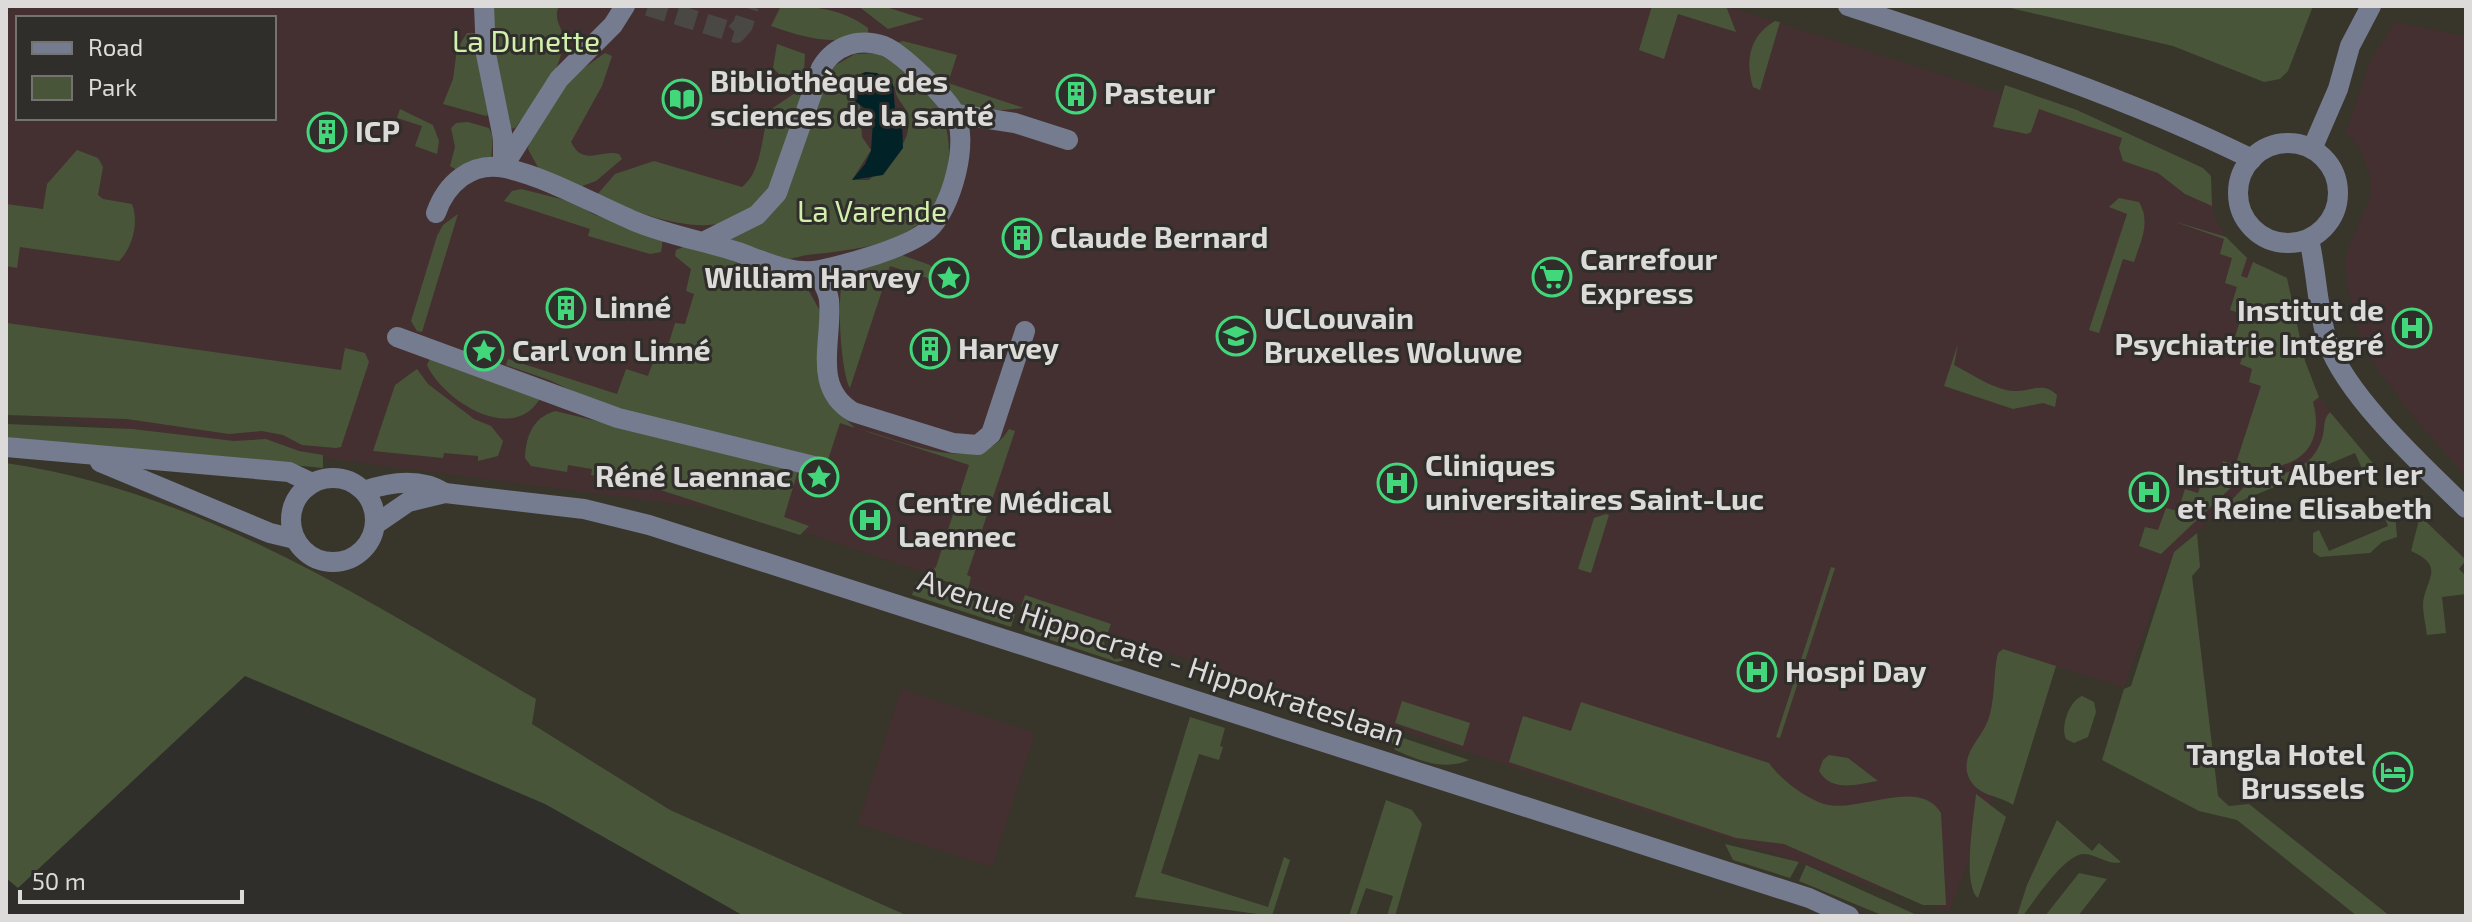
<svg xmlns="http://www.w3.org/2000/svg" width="2472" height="922" font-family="'Exo 2',sans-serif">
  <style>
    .built { fill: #38352b; fill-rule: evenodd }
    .medical { fill: #443030; fill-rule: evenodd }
    .green { fill: #495539; fill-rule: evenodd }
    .water { fill: #012327 }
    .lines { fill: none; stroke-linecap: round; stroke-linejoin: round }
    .minor-tunnel { stroke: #494845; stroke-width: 20; stroke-dasharray: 20 10; stroke-linecap: butt }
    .minor { stroke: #767c8f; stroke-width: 20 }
    .labels { text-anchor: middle; stroke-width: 6; stroke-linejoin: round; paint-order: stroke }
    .park-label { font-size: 30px; fill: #d2f0ab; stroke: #2f2e2b }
    .poi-label { font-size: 30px; font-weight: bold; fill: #dcdbd9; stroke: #2f2e2b; text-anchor: start }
    .street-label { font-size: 30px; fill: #dcdbd9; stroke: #2f2e2b }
  </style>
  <rect width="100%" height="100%" fill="#2f2e2b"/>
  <!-- built -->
  <path class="built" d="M6,6H2466V916H774L730,888L6,554ZM18,18H274V118H18Z"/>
  <!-- medical -->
  <g class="medical">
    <path d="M6,6H1726L2002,94L2005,85L2077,110L2203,168L2211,176L2214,216L2229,242L2253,262L2287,278L2305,361L2319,397L2361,450L2224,508L2174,552L2124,687L2044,663L1949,912L746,513L315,457L6,412ZM18,18H274V118H18Z"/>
    <polygon points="2395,22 2466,36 2466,477 2408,410 2370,358 2356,327 2348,287 2345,262 2349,246 2371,195 2370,175 2362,152 2346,132 2370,62"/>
    <polygon points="901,689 1035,733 992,867 858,824"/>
  </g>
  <!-- green -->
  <g class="green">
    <path d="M494,6H559C552,20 564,28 563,41C561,75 535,102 515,128L510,129L506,127L492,26Z"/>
    <path d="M781,6C813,6 841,8 868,28V34C835,47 802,37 771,26Z"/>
    <polygon points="858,6 883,6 924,19 888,29"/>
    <polygon points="1652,6 1726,6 1736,32 1678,14 1664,59 1639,50"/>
    <polygon points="2002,6 2313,6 2288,71 2280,79 2264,82 2173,46"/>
    <path d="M1775,21L1780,22L1760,90L1753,87C1745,61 1749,36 1775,21Z"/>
    <polygon points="467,33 475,33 489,114 486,116 443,104 453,79 457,49"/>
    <polygon points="903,41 957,55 948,83 1024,108 984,112 958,107 896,43"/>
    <polygon points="777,44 805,54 804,72 798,80 783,78 773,68"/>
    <path d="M605,53L612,56L602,86L571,142C583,167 601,149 619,154L622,159L596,181L577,188L540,171L528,149L530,138L567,80Z"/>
    <path d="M875,53C924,73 955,113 948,166C947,181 941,200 931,212C901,247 850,250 807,255C800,256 790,260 783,259C767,257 747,246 731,240L732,236L763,221L829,69L855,54ZM865,72L895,87C895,100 906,105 908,116C913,145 887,162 869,180H852L871,150L862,137L860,105L840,86Z"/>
    <path d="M807,85C799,112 793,141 782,168C747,257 661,222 596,196L615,174L654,161L742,187C763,171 761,133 770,110Z"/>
    <polygon points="2005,85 2077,110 2203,168 2211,176 2212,206 2185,194 2158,173 2123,161 2119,148 2122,138 2039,109 2031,132 2027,134 1993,127"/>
    <polygon points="400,109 433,125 439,141 437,154 415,146 422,126 397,118"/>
    <polygon points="468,122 489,128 493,137 491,160 455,169 450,166 455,147 451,128 456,123"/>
    <path d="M77,150L98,158L103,167L98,195L103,199L132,204C139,222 133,247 119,261L20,247L17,268L6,266V204L43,209L47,184Z"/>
    <polygon points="521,189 569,201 595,215 663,238 661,252 650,254 588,236 590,229 504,201 512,191"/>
    <path d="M2119,198L2139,202C2151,222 2141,241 2134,262L2123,259L2099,333L2089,330L2127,214L2109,207Z"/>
    <polygon points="458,214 422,332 417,331 411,321 437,236 443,225"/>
    <path d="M2173,221L2226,237L2247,258L2241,276L2247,278L2253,262L2287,278L2305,361L2319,397L2313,402C2328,457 2282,477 2236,463L2261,386L2249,382L2252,369L2240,364L2247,342L2235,337L2242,314L2230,310L2237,287L2225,283L2232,258L2220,254L2224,239Z"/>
    <polygon points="685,246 798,278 805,284 820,311 841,415 855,428 840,423 826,466 633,419 549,380 506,365 508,359 617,394 626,369 648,376 654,359 663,362 675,323 685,324 694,294 686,291 691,269 675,256 676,250"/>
    <path d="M896,253L930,265L940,282L890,266L850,388C841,375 835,287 845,277C857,264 880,259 896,253Z"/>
    <polygon points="7,323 341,370 345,348 365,353 369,362 341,447 336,448 302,445 283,435 262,431 229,434 127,419 6,415"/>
    <path d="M1958,344L1954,365C1972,374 1994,390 2014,391C2030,392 2043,381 2057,395L2055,407L2043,403L2013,409L1944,386Z"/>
    <path d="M430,359L542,395C516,447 444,402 427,365Z"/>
    <polygon points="417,369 428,384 474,419 491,426 503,441 498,456 478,461 478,456 444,453 443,458 373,451 395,385"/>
    <path d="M555,411L823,475L822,478L798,471L784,517L809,526L800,535L651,487L591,475L592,469L568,465L567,472L531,466L525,458C526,437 532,418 555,411Z"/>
    <path d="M2330,412L2377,468L2364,473L2355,453L2224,508L2252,479C2283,475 2314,471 2323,435C2325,426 2323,419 2330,412Z"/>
    <polygon points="6,424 132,429 234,441 266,439 299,451 323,455 323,468 6,437"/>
    <path d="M859,429C903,440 979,479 1009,429L1015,431L967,575L971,577L968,589L928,575L936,567L969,465Z"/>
    <polygon points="2223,461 2234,465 2233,473 2239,480 2161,554 2139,546 2145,527 2158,530 2166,508 2178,511 2185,489 2198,493 2206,470 2219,474"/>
    <path d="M6,463C202,492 369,602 536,699L532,724L670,810L908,916H744L545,804L245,676L18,888L6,878Z"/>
    <polygon points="2395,513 2397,537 2382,542 2370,553 2320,557 2313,552 2313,533 2319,530 2329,551 2388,526 2384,515"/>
    <polygon points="1606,514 1609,515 1591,573 1578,569 1594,518"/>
    <path d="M2420,516L2466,560L2459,569L2466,576V594L2442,597L2446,633L2427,635C2426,625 2421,607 2424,597C2430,575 2442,565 2411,551Z"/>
    <polygon points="2197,533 2200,567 2192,576 2218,796 2229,806 2249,804 2390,916 2357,916 2237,820 2199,811 2102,760 2124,689 2131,686 2174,552"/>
    <polygon points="1831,567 1835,568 1780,738 1776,737"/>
    <polygon points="916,582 1015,614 1011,627 912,595"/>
    <polygon points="1025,595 1111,624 1107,635 1021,607"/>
    <polygon points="1028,618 1104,642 1106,651 1114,659 1125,658 1134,651 1128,659 1117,662 1024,631"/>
    <path d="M2003,649L2056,666L2013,805C2000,795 1978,797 1969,778C1961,760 1974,745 1982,732C1997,711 1992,677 1998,653Z"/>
    <path d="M2082,696L2094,702L2096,712L2088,737L2074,743L2066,739C2060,727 2069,701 2082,696Z"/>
    <polygon points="1402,701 1470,723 1463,746 1395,723"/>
    <path d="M1581,702L1769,763C1780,779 1805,798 1824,804C1858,814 1919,776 1941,813L1946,905H1923L1784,844L1736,838L1509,762L1523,716L1571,731Z"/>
    <polygon points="1190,717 1225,728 1220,746 1223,747 1219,760 1199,754 1161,873 1268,907 1284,857 1290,860 1272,916 1135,897"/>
    <path d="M1388,733L1469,760C1444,771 1420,761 1395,750Z"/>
    <path d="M1829,755L1848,758L1878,781C1858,784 1832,793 1819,771L1823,760Z"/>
    <path d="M1976,794L2006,817L1978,898C1962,884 1974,816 1976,794Z"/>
    <polygon points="1386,800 1412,810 1422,824 1395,916 1387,916 1393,896 1366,888 1356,916 1349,916"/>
    <path d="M2057,820L2092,851L2099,843L2121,862C2109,866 2098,855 2085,854C2066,852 2034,901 2023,916H2017L2027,885Z"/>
    <polygon points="1725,844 1799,862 1790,878 1733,860"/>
    <polygon points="1806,865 1919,916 1884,916 1799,881"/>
    <polygon points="2079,873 2107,879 2078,916 2045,916"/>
  </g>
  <!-- water -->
  <polygon class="water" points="866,72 877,73 893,84 896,121 902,122 903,148 883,175 852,180 865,164 871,151 873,121 871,113 838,89 847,79"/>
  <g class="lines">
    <!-- minor-tunnel -->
    <polyline class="minor-tunnel" points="648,6 736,33 743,25 749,6"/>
    <!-- minor -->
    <g class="minor">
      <polyline points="484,6 486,54 503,138 503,163"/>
      <path d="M1848,6C1985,51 2122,95 2252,159"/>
      <polyline points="956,114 1015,123 1068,140"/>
      <circle cx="2288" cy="193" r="50"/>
      <polyline points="2312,149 2338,89 2350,46 2371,6"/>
      <polyline points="503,167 559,79 613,25 625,6"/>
      <path d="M436,213C446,184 471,161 505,168C547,177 594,204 634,221C667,235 704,241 738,252C763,261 794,276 820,270C848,264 907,248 928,230C951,210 971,139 954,112C944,95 902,53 884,46C858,37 834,46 821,68L777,193L757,215L705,241"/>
      <path d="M2309,239C2317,273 2317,310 2328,343C2347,397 2424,467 2466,508"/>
      <path d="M817,271C821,280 828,290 829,300C833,340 811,387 853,412L953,443L978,445L991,434L1025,331"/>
      <polyline points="397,337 618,418 822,468"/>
      <polyline points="6,447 289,472 312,483"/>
      <polyline points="100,462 270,533 295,539"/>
      <circle cx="333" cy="520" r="42"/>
      <path d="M364,491C390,482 421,478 445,493"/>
      <polyline points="376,524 408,502 445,493 584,509 649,525 1809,898 1849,916"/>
    </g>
  </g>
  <!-- icons -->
  <defs>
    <g id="building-ring" transform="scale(2)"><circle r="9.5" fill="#2f2e2b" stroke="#43d77b" stroke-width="1.5"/><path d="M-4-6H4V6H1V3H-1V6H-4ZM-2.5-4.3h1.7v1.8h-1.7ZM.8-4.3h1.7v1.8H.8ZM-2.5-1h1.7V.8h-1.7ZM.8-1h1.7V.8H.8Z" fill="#43d77b"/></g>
    <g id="library-ring" transform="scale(2)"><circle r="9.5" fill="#2f2e2b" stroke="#43d77b" stroke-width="1.5"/><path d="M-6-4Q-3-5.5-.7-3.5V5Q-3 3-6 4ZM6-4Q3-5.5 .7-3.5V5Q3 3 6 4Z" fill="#43d77b"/></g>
    <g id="supermarket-ring" transform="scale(2)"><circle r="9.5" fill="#2f2e2b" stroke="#43d77b" stroke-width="1.5"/><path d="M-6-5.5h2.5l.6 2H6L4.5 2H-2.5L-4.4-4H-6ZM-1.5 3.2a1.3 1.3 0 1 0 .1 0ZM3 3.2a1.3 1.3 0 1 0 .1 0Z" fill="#43d77b"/></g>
    <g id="sight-ring" transform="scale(2)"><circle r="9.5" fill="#2f2e2b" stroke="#43d77b" stroke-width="1.5"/><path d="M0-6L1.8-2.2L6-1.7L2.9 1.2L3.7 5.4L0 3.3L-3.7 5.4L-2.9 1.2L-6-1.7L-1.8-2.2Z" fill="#43d77b"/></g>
    <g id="hospital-ring" transform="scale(2)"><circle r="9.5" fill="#2f2e2b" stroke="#43d77b" stroke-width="1.5"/><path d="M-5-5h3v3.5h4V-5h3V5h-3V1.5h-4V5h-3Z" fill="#43d77b"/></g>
    <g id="university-ring" transform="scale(2)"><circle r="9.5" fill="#2f2e2b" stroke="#43d77b" stroke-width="1.5"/><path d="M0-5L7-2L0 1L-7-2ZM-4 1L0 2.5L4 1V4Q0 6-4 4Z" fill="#43d77b"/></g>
    <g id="hotel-ring" transform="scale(2)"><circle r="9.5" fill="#2f2e2b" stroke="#43d77b" stroke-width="1.5"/><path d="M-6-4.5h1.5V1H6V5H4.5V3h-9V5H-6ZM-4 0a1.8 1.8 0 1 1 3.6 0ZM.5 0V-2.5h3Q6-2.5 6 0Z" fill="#43d77b"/></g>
  </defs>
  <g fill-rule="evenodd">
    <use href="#building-ring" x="1076" y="94"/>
    <use href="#library-ring" x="682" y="99"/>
    <use href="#building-ring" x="327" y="132"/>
    <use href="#building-ring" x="1022" y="238"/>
    <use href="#supermarket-ring" x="1552" y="277"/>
    <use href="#sight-ring" x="949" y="278"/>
    <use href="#building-ring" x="566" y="308"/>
    <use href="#hospital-ring" x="2412" y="328"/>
    <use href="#university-ring" x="1236" y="336"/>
    <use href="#building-ring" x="930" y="349"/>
    <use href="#sight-ring" x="484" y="351"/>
    <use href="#sight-ring" x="819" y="477"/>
    <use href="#hospital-ring" x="1397" y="483"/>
    <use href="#hospital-ring" x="2149" y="492"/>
    <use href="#hospital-ring" x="870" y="520"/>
    <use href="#hospital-ring" x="1757" y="672"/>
    <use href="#hotel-ring" x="2393" y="772"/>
  </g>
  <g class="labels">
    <!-- park labels -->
    <g class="park-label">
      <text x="526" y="52">La Dunette</text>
      <text x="872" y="222">La Varende</text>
    </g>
    <!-- poi labels -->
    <g class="poi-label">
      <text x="710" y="92">Bibliothèque des<tspan x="710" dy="34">sciences de la santé</tspan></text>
      <text x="1104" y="104">Pasteur</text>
      <text x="355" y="142">ICP</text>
      <text x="1050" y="248">Claude Bernard</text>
      <text x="1580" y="270">Carrefour<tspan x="1580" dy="34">Express</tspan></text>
      <text x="921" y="288" text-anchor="end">William Harvey</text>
      <text x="594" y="318">Linné</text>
      <text x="2384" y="321" text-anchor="end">Institut de<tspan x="2384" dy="34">Psychiatrie Intégré</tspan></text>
      <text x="1264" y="329">UCLouvain<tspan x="1264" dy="34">Bruxelles Woluwe</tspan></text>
      <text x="958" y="359">Harvey</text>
      <text x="512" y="361">Carl von Linné</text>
      <text x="1425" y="476">Cliniques<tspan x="1425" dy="34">universitaires Saint-Luc</tspan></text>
      <text x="2177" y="485">Institut Albert Ier<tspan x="2177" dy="34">et Reine Elisabeth</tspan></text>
      <text x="791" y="487" text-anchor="end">Réné Laennac</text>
      <text x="898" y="513">Centre Médical<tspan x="898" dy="34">Laennec</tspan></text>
      <text x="1785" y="682">Hospi Day</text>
      <text x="2365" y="765" text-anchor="end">Tangla Hotel<tspan x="2365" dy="34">Brussels</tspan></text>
    </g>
    <!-- street labels -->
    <g class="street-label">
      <text transform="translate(1161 658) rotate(18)" y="10">Avenue Hippocrate - Hippokrateslaan</text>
    </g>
  </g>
  <!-- border -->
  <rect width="2472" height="922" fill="none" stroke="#dcdbd9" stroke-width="16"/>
  <!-- legend -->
  <rect x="16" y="16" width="260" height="104" fill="#2f2e2b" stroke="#747371" stroke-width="2"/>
  <rect x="32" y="42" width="40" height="12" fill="#767c8f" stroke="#747371" stroke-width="2"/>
  <text x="88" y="56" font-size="24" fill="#dcdbd9">Road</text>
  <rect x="32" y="76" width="40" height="24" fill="#495539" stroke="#747371" stroke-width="2"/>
  <text x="88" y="96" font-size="24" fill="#dcdbd9">Park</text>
  <!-- scale -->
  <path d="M20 890v12h222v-12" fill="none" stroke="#dcdbd9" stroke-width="4"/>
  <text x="32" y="890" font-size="24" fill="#dcdbd9" stroke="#2f2e2b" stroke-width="6" paint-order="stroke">50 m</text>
</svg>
